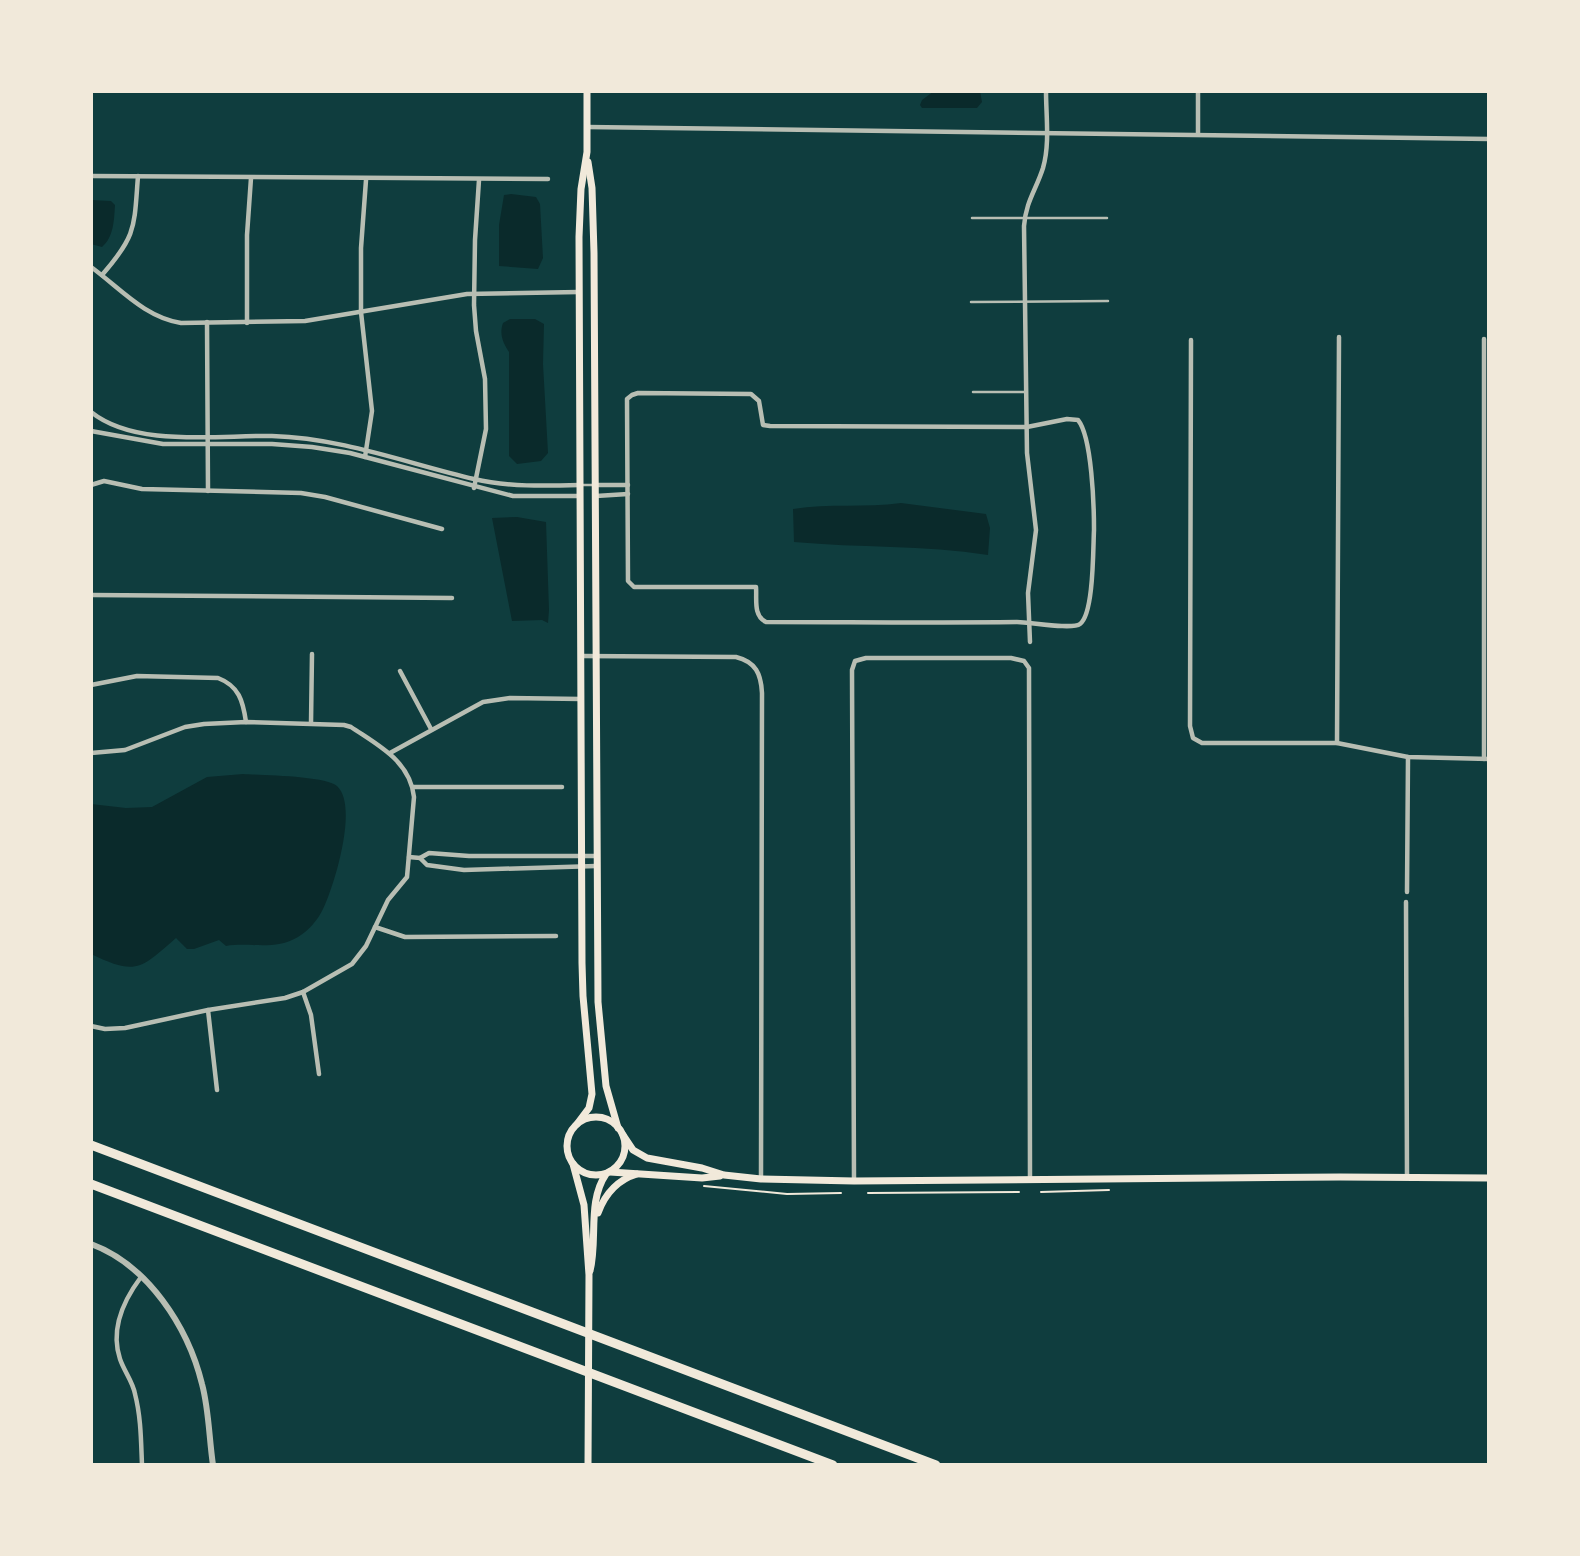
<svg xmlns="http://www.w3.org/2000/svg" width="1580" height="1556" font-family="Spectral,serif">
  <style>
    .water { fill: #0a2a2b }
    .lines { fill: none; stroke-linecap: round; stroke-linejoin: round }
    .path { stroke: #f1e9da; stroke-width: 2 }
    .service { stroke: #b8beb3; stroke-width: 2.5 }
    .minor { stroke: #b8beb3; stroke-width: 4.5 }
    .tertiary { stroke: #b8beb3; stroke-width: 6 }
    .secondary { stroke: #f1e9da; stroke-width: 7 }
    .motorway { stroke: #f1e9da; stroke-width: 9 }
  </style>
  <rect width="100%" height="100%" fill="#0f3d3e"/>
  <!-- water -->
  <g class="water">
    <polygon points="934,91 980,91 982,102 977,108 922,108 920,105 922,100"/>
    <polygon points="511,194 536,197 540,204 543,258 538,269 499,266 499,225 504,195"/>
    <path d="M91,200L111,201L115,205C114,220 114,237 102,247L91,244Z"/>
    <path d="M510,319H535L544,324L543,364L548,453L541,461L517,464L509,456V352C503,343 499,334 503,323Z"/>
    <path d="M901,503L986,514L990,528L988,555C924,545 859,548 794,542L793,509C829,503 865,508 901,503Z"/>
    <polygon points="517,517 546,522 549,610 548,623 542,620 512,621 492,518"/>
    <path d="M243,774C261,775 327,776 337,786C359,806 334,886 323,909C318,920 308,931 298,937C275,951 250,942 226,946L219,940L194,949H187L176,938C140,969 137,976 91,954V804L126,808L152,807L207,777Z"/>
  </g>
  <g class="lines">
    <!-- path -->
    <g class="path">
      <polyline points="704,1186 787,1194 841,1193"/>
      <polyline points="1041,1192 1109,1190"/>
      <polyline points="868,1193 1019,1192"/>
    </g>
    <!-- service -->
    <g class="service">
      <polyline points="972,218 1107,218"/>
      <polyline points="971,302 1108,301"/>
      <polyline points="973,392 1026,392"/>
      <polyline points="580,485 595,485"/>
    </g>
    <!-- minor -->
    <g class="minor">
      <polyline points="1198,91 1198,134"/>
      <polyline points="587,127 1489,139"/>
      <polyline points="91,176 548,179"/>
      <path d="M91,267C120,288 144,317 181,323L305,321L467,294L579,292"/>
      <path d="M102,275C137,235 134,227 138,176"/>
      <polyline points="207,322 208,491"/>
      <polyline points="247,323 247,235 251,178"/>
      <polyline points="1191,340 1190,726 1193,738 1202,743 1337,743 1408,757 1489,759"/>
      <path d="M638,393L751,394L759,401L763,425L770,426L1027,427L1067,419L1078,420C1092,437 1094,506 1094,530C1093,547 1094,614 1080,624C1072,630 1030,622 1017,622C933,623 849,622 766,622C753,616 757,599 756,587H634L628,581L627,399L632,395Z"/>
      <path d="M91,412C136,448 218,435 272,436C342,438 406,463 474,479C508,487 545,486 580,485"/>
      <polyline points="91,431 163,444 272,444 312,447 350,453 513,496 579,496"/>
      <polyline points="365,457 372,411 361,312 361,248 366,180"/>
      <polyline points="91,485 104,481 142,489 301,493 325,497 442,529"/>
      <polyline points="595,485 628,485"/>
      <polyline points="474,488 486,429 485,379 476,331 474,305 475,240 479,180"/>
      <polyline points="596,496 628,494"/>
      <polyline points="91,595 452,598"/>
      <path d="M1030,642L1028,593L1036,530L1027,453L1024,226C1026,201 1036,190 1043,168C1050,144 1046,116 1046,91"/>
      <path d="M581,656L736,657C756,662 761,674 762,693L761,1178"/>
      <polyline points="400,671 431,729"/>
      <path d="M91,685L137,676L218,678C239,686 243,701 246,722"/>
      <polyline points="311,723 312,654"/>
      <polyline points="1337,743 1339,337"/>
      <path d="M91,753L125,750L185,727L204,724L246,722L344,725L351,727C379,746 410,761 414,797L407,877L388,900L366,946L352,964L303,992L285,998L208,1010L125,1028L105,1029L91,1026"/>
      <polyline points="390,753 483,702 510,698 581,699"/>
      <polyline points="1484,759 1484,339"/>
      <polyline points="413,787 562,787"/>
      <polyline points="409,857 420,858 427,865 464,870 596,866"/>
      <polyline points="420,858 429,853 469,856 596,856"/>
      <polyline points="1407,892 1408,757"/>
      <polyline points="1406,902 1407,1177"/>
      <polyline points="375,927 405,937 556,936"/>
      <polyline points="303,992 311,1015 319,1074"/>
      <polyline points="208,1010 217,1090"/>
      <polyline points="854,1181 852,670 855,661 866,658 1011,658 1024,661 1029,668 1030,1179"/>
      <path d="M141,1277C123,1301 110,1329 120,1359C124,1371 133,1382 135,1394C141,1417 141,1441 142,1465"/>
    </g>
    <!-- tertiary -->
    <path class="tertiary" d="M91,1244C148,1265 188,1327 202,1384C209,1410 209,1438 213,1465"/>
    <!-- secondary -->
    <g class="secondary">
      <polyline points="588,162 592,188 594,253 598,1002 606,1086 618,1128"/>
      <circle cx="596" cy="1146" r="29"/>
      <polyline points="577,1124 589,1108 592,1094 583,996 582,963 579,237 581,189 587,152 587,91"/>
      <polyline points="623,1135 633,1150 647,1158 702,1168 724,1175 761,1179 854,1181 1340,1177 1489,1178"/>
      <polyline points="573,1164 584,1205 589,1275 588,1465"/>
      <polyline points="610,1172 702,1178 720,1176"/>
      <path d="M598,1213C605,1194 617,1180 637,1174"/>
      <path d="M590,1271C598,1239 587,1202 606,1174"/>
    </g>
    <!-- motorway -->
    <g class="motorway">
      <polyline points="91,1145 936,1465"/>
      <polyline points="91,1184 833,1465"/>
    </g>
  </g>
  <!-- border -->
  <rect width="1580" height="1556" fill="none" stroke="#f1e9da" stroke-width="186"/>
</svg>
